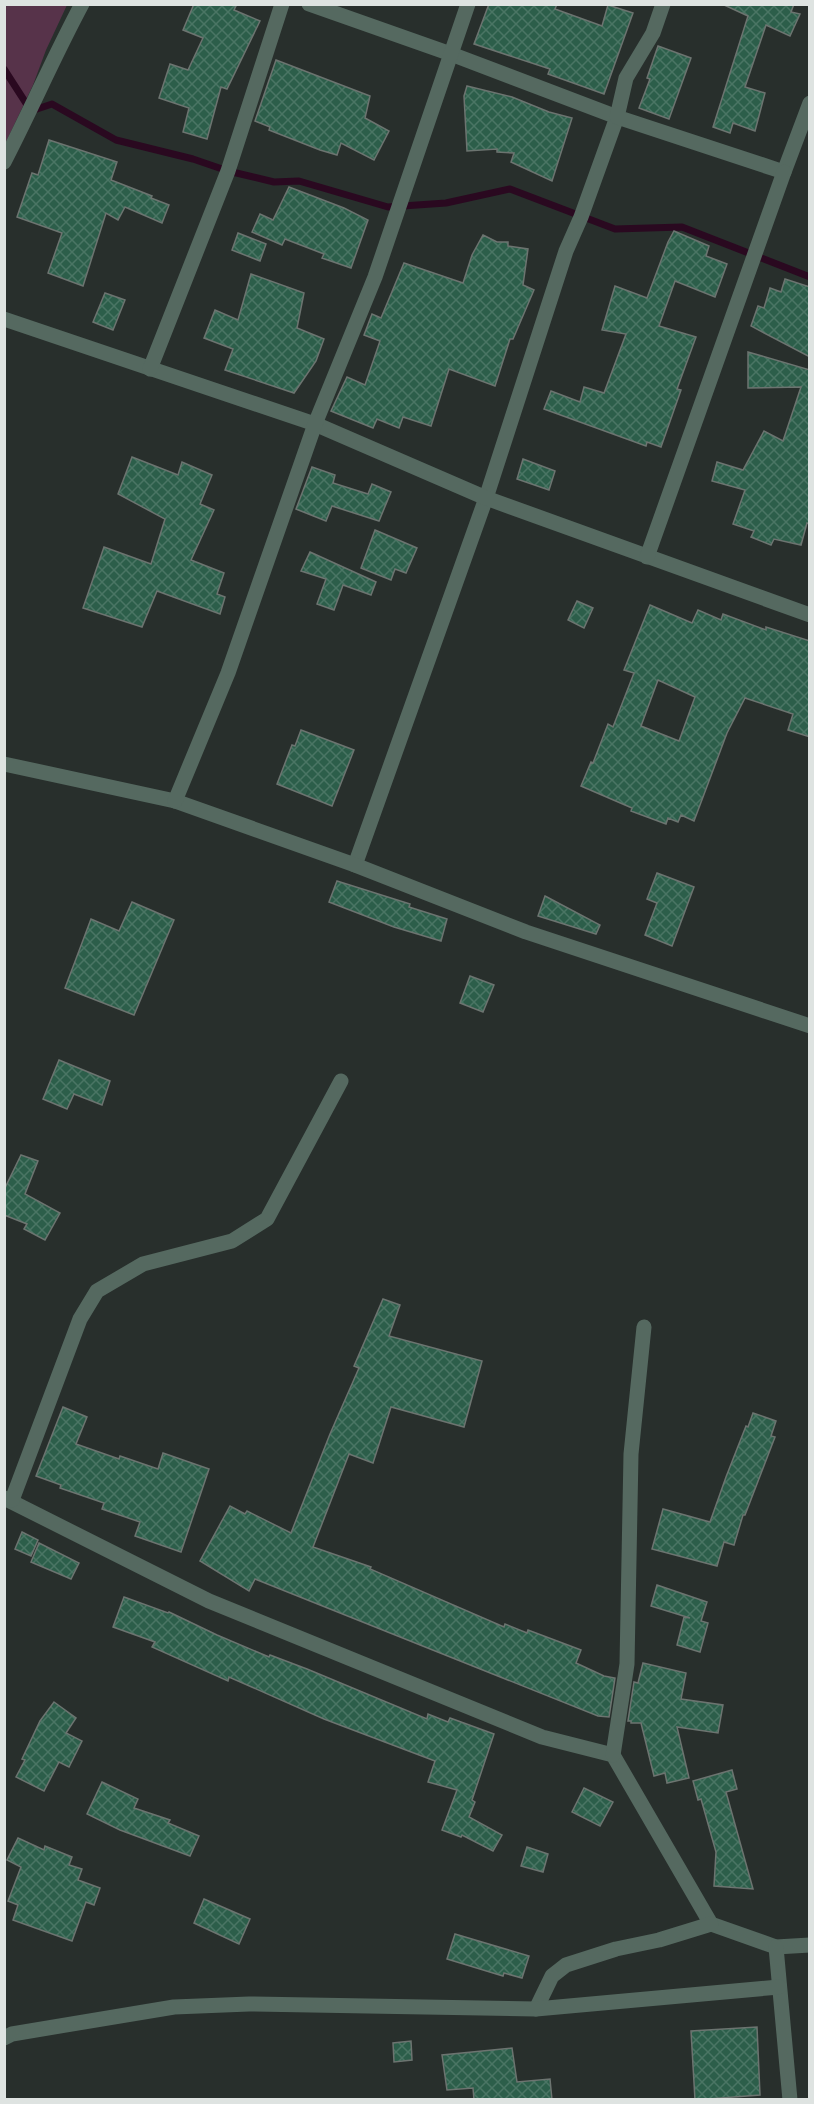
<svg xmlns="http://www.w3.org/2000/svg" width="814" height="2104" font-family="Raleway,sans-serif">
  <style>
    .green { fill: #57334a }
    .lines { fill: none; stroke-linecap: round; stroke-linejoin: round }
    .stream { stroke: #2a0920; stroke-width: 7 }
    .building { fill: url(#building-cross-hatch); stroke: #6c7470; stroke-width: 1.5; fill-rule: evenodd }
    .minor { stroke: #556960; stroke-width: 15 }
  </style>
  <defs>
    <pattern id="building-cross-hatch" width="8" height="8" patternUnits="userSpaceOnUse" patternTransform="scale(1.5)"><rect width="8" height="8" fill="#2c5e4a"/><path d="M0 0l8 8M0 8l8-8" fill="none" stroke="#4a7564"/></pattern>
  </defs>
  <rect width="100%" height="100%" fill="#282f2c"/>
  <!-- green -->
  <polygon class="green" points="5,4 67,5 46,50 33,85 5,144"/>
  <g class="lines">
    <!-- stream -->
    <polyline class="stream" points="4,69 31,111 52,104 116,140 193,159 228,171 274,182 299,181 388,207 446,203 510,189 615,229 682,227 810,277"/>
  </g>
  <!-- building -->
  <g class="building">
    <polygon points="194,4 237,4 234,10 260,21 227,89 221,87 207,139 183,132 189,108 159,98 170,64 188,70 203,38 183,30"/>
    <polygon points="489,4 557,4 555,9 602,26 608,5 633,13 604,94 548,74 550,69 474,44"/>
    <polygon points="722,4 794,4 791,12 800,14 790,36 766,25 745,87 765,93 755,131 733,123 730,133 713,127 748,16"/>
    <polygon points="658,46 691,58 669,119 639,108 650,79 647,78"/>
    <polygon points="276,60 370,96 365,118 389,131 374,160 341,143 337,155 320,150 269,130 270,127 255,121"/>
    <polygon points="467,86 512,97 549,112 572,118 552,181 511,162 514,153 497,152 497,149 467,151 464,96"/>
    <polygon points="49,140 117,162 111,180 152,196 151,198 169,205 162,223 125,207 118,220 106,213 83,286 48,273 62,233 17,217 32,173 38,175"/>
    <polygon points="289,187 344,208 368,220 351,268 322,258 324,254 285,239 282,245 252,232 260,214 273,220"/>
    <polygon points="674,231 709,246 706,256 727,264 715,297 675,281 659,326 696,337 677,389 681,390 661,447 647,442 646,446 544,409 551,391 580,402 584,387 604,393 626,334 602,330 615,286 647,298 668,242"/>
    <polygon points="238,233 266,244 260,261 232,250"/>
    <polygon points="483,235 497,242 508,242 508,246 528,249 523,285 534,290 513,339 510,339 495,386 449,369 431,426 403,417 399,428 377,419 373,428 331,411 347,377 365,385 380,341 364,335 372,314 381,318 404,263 463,283 472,255"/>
    <polygon points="251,274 304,293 297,328 324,339 316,361 294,393 225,370 233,349 204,338 215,310 238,320"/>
    <polygon points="785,279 810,287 810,357 751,326 758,306 764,308 770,288 781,292"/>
    <polygon points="105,293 125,300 113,330 93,322"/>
    <polygon points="748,352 810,370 810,524 807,523 801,545 774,539 771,545 751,537 754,531 733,524 745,490 712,481 717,462 743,470 764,431 783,441 801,387 748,388"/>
    <polygon points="132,457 178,475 182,462 212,475 200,504 214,510 191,560 224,573 217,594 225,597 220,614 157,591 142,627 83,608 104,547 151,564 165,519 118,494"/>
    <polygon points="523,459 555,471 549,490 517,479"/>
    <polygon points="312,467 335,475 333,483 368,494 372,484 391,492 379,521 332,506 326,521 296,509"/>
    <polygon points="375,530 417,548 406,573 395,569 391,580 361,568"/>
    <polygon points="310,552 376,582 371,595 343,585 334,610 317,604 326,579 301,571"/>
    <polygon points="577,601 593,608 584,628 568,620"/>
    <path d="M650,605L692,623L698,610L721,620L723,614L766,630V627L810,641V737L788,730L793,714L745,698L727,733L694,821L681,815L678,822L668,818L666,824L631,811L632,808L581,786L591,762L593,763L608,724L613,727L634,673L624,670ZM658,680L695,697L679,741L641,726Z"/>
    <polygon points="301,730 354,750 332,806 277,784 292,745 295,746"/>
    <polygon points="657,873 694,887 672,946 645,935 657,903 647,899"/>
    <polygon points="337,881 410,904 409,907 447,919 441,941 394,927 329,902"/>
    <polygon points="545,896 600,925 596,934 538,916"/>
    <polygon points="132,902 174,920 134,1015 65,988 91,919 119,931"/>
    <polygon points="470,976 494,985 483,1012 460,1003"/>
    <polygon points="59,1060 110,1081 102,1105 74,1094 67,1109 43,1099"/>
    <polygon points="21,1155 38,1161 25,1194 60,1213 45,1240 24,1229 27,1224 4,1215 4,1190"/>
    <polygon points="383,1299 400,1305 389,1336 482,1361 464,1427 391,1407 373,1463 349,1454 313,1547 371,1567 370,1569 504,1627 505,1624 527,1633 528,1630 581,1650 576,1663 604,1676 615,1678 609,1717 598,1716 255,1579 249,1591 200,1561 230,1506 245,1514 247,1511 291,1533 330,1434 359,1368 354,1366"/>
    <polygon points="63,1407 87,1417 76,1444 119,1459 120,1456 158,1469 163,1453 209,1469 181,1552 135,1536 140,1522 102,1509 104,1503 60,1488 61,1485 36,1476"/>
    <polygon points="753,1413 776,1421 771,1436 775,1437 745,1515 743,1515 734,1545 724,1542 717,1566 652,1549 663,1509 710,1522 726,1477 746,1426 748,1427"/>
    <polygon points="22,1532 38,1540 31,1556 15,1549"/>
    <polygon points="39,1543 79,1563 71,1579 31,1562"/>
    <polygon points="657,1585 707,1602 701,1621 708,1623 700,1652 677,1645 684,1617 690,1618 651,1606"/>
    <polygon points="124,1597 168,1613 169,1612 217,1635 269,1657 270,1655 307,1669 427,1719 428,1714 448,1722 450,1718 494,1734 472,1800 475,1802 469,1817 502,1835 493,1851 462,1835 461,1837 442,1830 457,1790 428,1782 435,1761 324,1719 229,1677 228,1681 152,1647 155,1642 113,1627"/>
    <polygon points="643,1663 686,1673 681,1699 723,1705 718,1733 677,1727 689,1778 667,1783 665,1773 654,1776 641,1723 631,1723 631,1721 628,1721 634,1682 638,1683"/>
    <polygon points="54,1702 76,1718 66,1733 82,1741 69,1767 59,1762 44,1791 16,1777 25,1760 22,1759 40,1721"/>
    <polygon points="732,1770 737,1789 726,1792 753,1889 714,1886 716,1852 701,1799 698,1800 693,1781"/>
    <polygon points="102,1782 138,1799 134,1808 170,1820 168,1823 199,1836 190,1856 120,1830 87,1814"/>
    <polygon points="584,1788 613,1802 600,1826 572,1812"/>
    <polygon points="18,1838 44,1850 45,1846 72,1857 69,1865 82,1869 78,1880 100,1888 94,1905 86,1902 72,1941 13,1920 18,1905 8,1901 21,1867 7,1860"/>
    <polygon points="527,1847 548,1854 543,1872 521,1866"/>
    <polygon points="204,1899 250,1919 239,1944 194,1923"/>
    <polygon points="455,1934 529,1956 522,1978 504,1973 503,1976 447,1959"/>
    <polygon points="757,2027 760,2095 695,2100 691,2031"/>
    <polygon points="411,2041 412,2060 394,2062 393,2043"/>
    <polygon points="512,2048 517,2082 550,2079 552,2100 474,2100 473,2088 447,2090 442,2055"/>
  </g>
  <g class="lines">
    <!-- minor -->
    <g class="minor">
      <polyline points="309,4 451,54 617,117 581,217 566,251 486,498 355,865"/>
      <polyline points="663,4 653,33 626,78 617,117 784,172 810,103"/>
      <path d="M4,162C31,110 54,56 82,4"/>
      <polyline points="4,319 315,424 486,498 810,615"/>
      <polyline points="150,369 228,171 282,4"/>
      <polyline points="647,557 784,172"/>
      <polyline points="4,764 175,801 355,865 526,932 810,1026"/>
      <polyline points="175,801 228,673 315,424 375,277 468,4"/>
      <polyline points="4,1498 209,1601 542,1737 613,1755 711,1924 776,1947 810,1945"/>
      <polyline points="12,1500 80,1319 97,1291 143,1264 232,1241 267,1219 341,1081"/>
      <polyline points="613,1755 627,1664 631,1454 644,1327"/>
      <polyline points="776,1947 790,2100"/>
      <polyline points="536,2009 552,1976 566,1965 616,1949 659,1940 711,1924"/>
      <polyline points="4,2038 12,2034 174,2007 249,2004 536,2009 779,1987"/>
    </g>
  </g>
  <!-- border -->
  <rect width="814" height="2104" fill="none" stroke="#dee3e1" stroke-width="12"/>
</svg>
